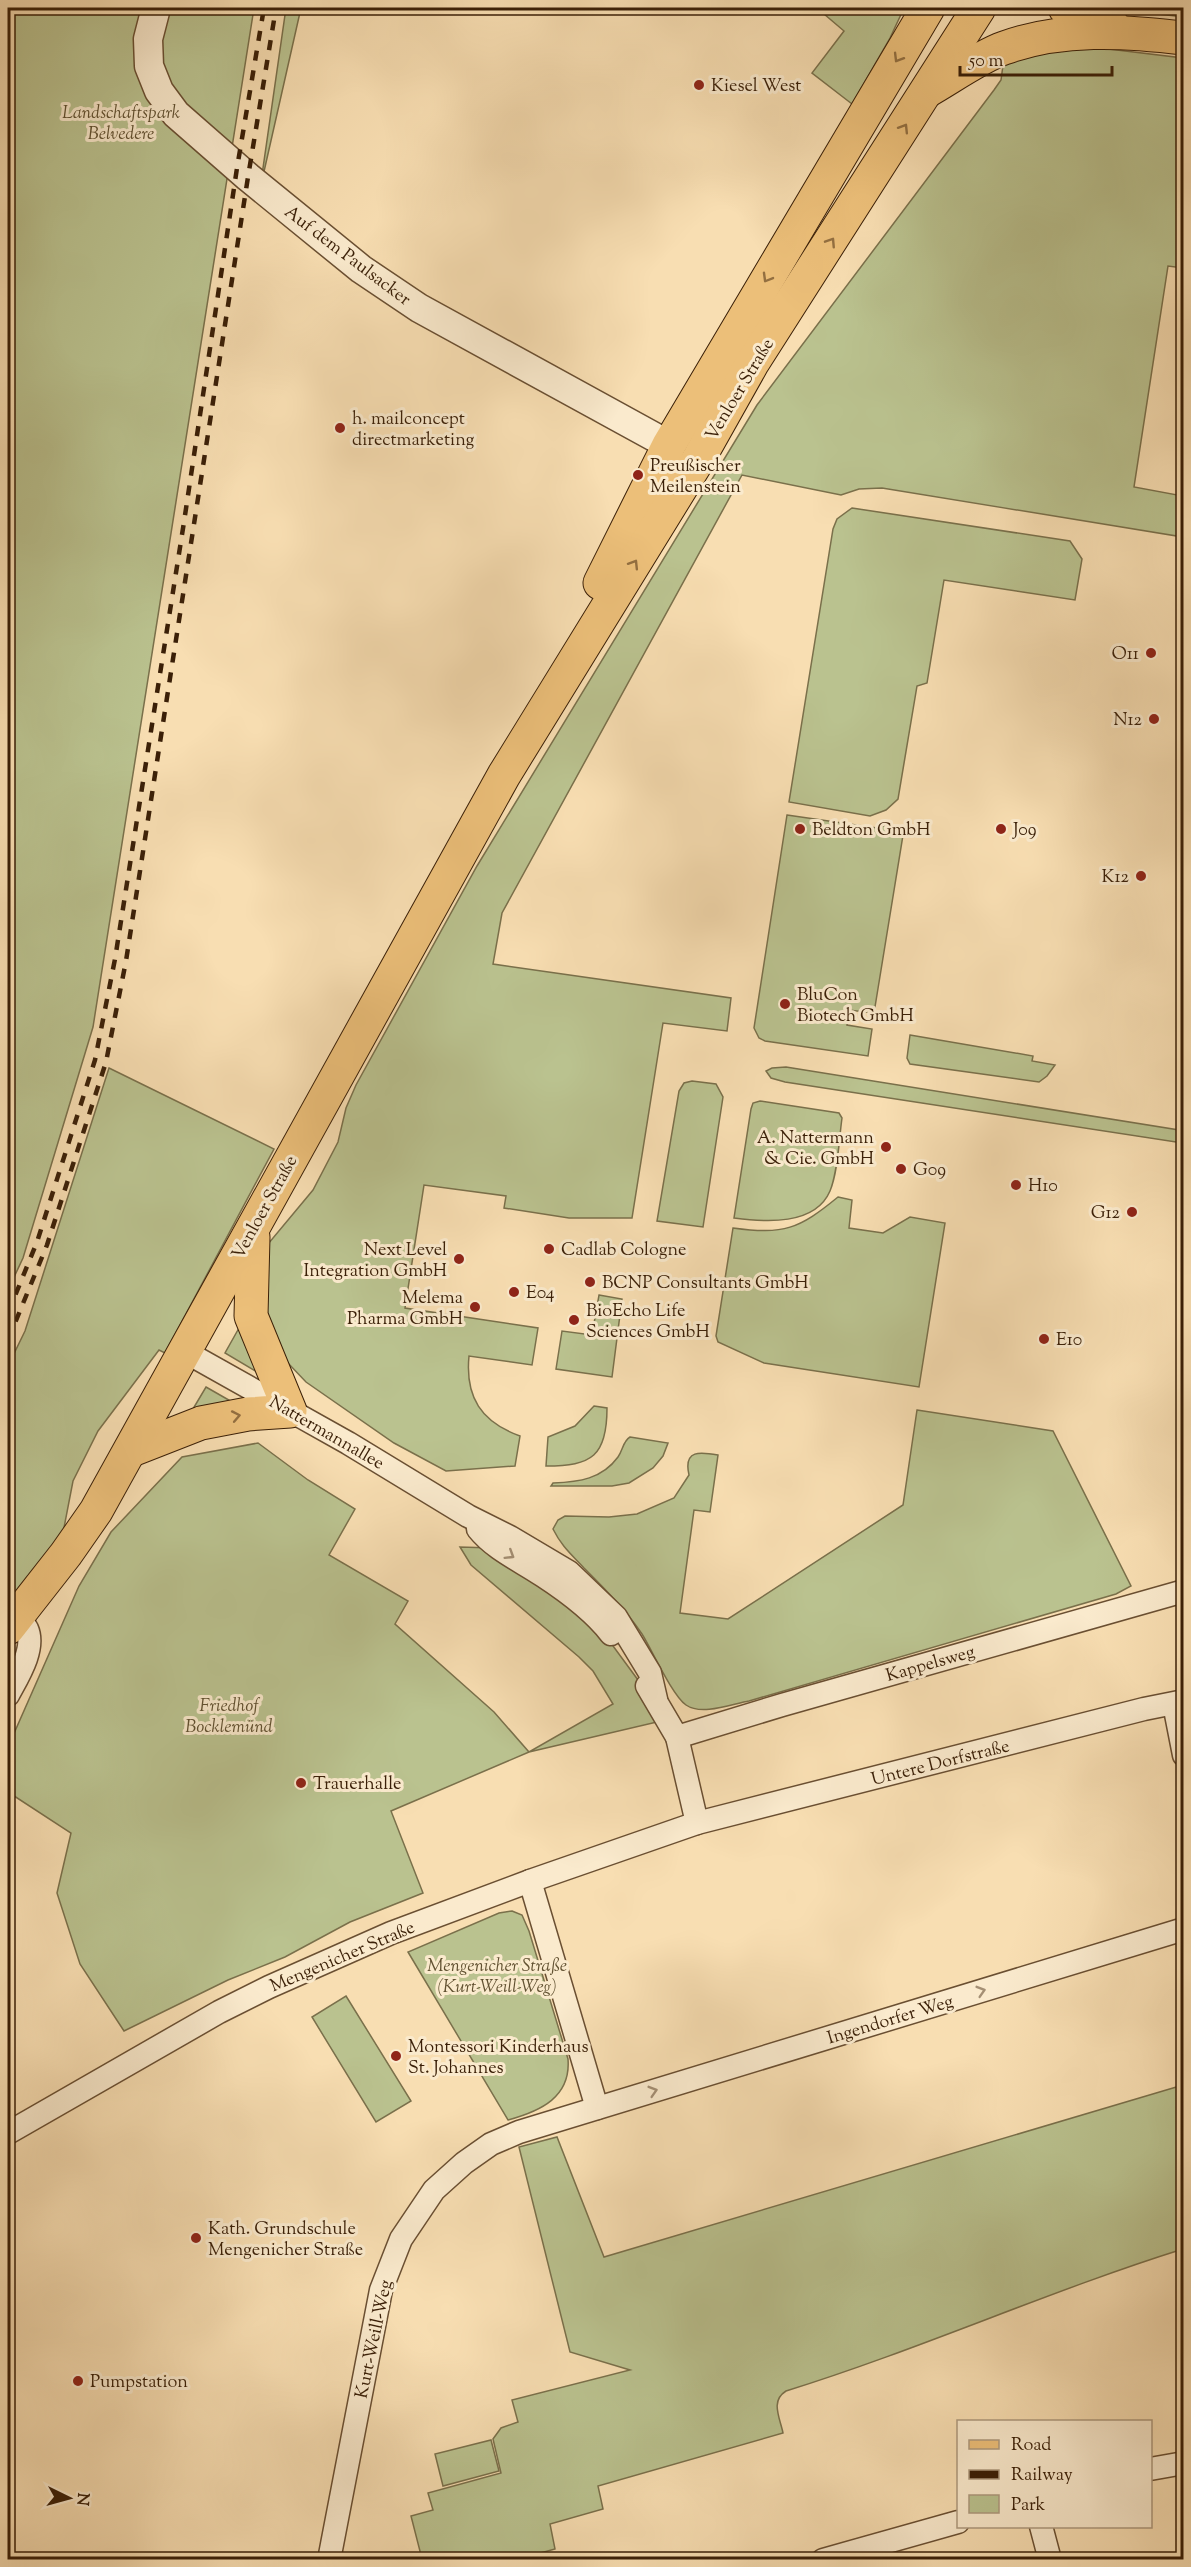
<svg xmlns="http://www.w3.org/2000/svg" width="1191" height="2567" font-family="'Sorts Mill Goudy',serif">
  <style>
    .green { fill: #bac28f; stroke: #7a704b; stroke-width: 1.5 }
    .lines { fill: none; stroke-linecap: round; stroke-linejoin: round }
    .minor-casing { stroke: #6a4f32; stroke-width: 25 }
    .tertiary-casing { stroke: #6a4f32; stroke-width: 31 }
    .primary-casing { stroke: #3a1f07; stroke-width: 35 }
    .motorway-casing { stroke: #3a1f07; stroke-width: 35 }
    .minor { stroke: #faeacd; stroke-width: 22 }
    .tertiary { stroke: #faeacd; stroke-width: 28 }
    .primary { stroke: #ecbf79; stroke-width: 33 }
    .motorway { stroke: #ecbf79; stroke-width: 33 }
    .rail { stroke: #3a1f07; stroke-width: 4.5; stroke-dasharray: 10 10; stroke-linecap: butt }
    .oneway { stroke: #936f40 }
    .oneway2 { stroke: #a48f74 }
    .poi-dot { fill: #8f2418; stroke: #faeacd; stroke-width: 2 }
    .labels { text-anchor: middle; stroke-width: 6; stroke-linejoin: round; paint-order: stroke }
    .poi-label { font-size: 18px; fill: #3a1f07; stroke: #faeacd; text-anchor: start }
    .park-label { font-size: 18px; font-style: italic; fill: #605030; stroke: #faeacd }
    .street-label { font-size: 18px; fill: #3a1f07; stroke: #faeacd }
  </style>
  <rect width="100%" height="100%" fill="#f8deb2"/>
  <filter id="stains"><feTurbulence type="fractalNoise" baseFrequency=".00333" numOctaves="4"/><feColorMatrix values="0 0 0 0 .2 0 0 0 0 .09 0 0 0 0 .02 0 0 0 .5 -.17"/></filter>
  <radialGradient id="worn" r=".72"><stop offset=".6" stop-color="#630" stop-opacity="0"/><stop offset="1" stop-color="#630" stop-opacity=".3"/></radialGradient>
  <!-- green -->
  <g class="green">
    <polygon points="8,8 254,8 93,1027 23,1258 8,1290"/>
    <polygon points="286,8 301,8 263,176 262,175"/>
    <polygon points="817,8 904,8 890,38 852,104 812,73 844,31"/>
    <polygon points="1093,8 1183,8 1183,17 1150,13 1122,15"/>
    <path d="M1092,47L1183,58V268L1168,266L1134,487L1183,496V537L882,488L859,489L841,495L742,475L502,913L493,964L731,998L727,1031L663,1023L632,1218H569L504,1208L506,1196L424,1185L405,1308L538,1328L532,1365L469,1356C465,1397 481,1422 520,1436L515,1466L446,1471L394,1443L306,1382L287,1362L271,1336L263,1281L268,1244L313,1190L338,1142L346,1108L356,1085L477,866L757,405L994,90L1001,80L1004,58Z"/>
    <polygon points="852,508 1070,541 1082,559 1075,600 944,580 927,683 917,686 898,799 886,810 870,816 789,802 833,529 837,519"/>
    <polygon points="787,815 877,828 886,825 904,829 874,1013 849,1010 847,1025 872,1029 868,1056 765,1041 759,1038 754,1028"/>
    <polygon points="910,1035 1033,1056 1032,1061 1055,1065 1047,1076 1039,1082 910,1064 907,1058"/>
    <polygon points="786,1067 1179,1130 1183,1137 1176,1142 785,1082 771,1078 766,1071 772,1068"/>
    <polygon points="109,1068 274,1149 165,1353 159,1350 98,1431 73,1481 62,1538 8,1603 8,1366 25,1331"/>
    <polygon points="692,1081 716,1084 723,1097 703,1227 657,1221 679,1091 684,1083"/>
    <path d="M760,1101L839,1113L842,1118C839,1139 838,1172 830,1191C815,1226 765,1222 734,1218L751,1109L753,1103Z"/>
    <path d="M838,1197L852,1200L849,1228L883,1233L910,1217L945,1223L919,1387L764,1363L718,1342L716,1336L733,1228C784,1235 799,1229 838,1197Z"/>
    <polygon points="599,1295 622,1299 612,1377 556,1369 562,1331 592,1335"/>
    <polygon points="239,1328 262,1375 225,1353"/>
    <polygon points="206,1387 241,1407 187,1419"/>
    <path d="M594,1406L607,1408C607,1456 592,1466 546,1466L548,1437L575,1426Z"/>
    <path d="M917,1410L1053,1431L1131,1586L1116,1594L749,1701C732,1704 702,1716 686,1705C672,1695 652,1650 642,1634C626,1610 604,1588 584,1568C571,1554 562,1547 553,1529L558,1520L565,1516L609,1517L637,1514L674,1498L689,1475C683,1449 701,1452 718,1455L710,1512L694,1510L680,1613L728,1619L903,1505Z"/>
    <path d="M630,1437L668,1443L663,1456L653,1468L629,1483L612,1486H551L553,1483C579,1482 602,1479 618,1457C623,1450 623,1441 630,1437Z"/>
    <polygon points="258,1443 308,1480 355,1509 329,1555 408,1601 395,1624 494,1712 529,1752 613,1704 593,1671 579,1657 471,1565 460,1547 493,1548 605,1635 638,1680 657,1722 529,1752 391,1811 423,1893 350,1922 285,1957 228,1980 124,2031 80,1964 57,1893 71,1833 8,1792 8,1747 79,1586 111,1532 182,1457"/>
    <path d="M512,1911L522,1915L529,1931L568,2059C571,2097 541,2111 508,2120L408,1952L499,1913Z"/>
    <polygon points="346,1996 411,2101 376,2122 312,2017"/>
    <path d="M1183,2085V2249C1049,2291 921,2349 786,2391C770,2401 780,2418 783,2433L598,2486L603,2509L550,2524L555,2549L519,2559H422L411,2516L433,2510L428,2493L501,2473L493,2439L501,2428L518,2422L512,2400L630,2370L570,2352L519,2147L557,2137L604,2257Z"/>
    <polygon points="491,2440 499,2471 443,2486 435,2454"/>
  </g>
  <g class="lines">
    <!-- minor casing -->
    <g class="minor-casing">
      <g id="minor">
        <polyline points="184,1351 348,1443 468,1516 510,1537 569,1572 616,1617 650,1673 656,1699"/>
        <path d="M478,1529C495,1550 521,1561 543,1576C566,1591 594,1612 611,1634"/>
        <polyline points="647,1686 677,1737 697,1823"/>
        <path d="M8,1695C17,1678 36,1649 27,1629C25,1625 21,1621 18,1617"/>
        <polyline points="1174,1704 1184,1755"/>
        <polyline points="677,1737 782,1705 1184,1591"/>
        <polyline points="530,1881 597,2108"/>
        <polyline points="8,2133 219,2012 269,1987 391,1933 530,1881 697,1823 1144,1709 1184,1701"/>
        <polyline points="1150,2469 1184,2463"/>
        <polyline points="1041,2526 1050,2560"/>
        <polyline points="329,2560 381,2290 401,2239 434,2190 464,2163 491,2144 519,2132 1184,1929"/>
        <polyline points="823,2560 958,2522"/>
      </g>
    </g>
    <!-- tertiary casing -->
    <g class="tertiary-casing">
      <polyline id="tertiary" points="156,8 148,39 149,66 159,91 176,114 248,177 361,269 419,308 669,445"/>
    </g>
    <!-- primary casing -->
    <g class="primary-casing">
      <g id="primary">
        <polyline points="600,583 669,445 928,8"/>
        <polyline points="132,1450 201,1423 248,1414 290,1411 251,1316 253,1237"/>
        <polyline points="8,1628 66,1554 96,1511 504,775 698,460 753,362 979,8"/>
      </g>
    </g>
    <!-- motorway casing -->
    <g class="motorway-casing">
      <g id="motorway">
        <polyline points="1065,8 1113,26"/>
        <path d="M927,91C950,78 981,56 1004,48C1061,27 1125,31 1184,38"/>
      </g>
    </g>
    <!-- minor -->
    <use href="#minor" class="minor"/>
    <!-- tertiary -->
    <use href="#tertiary" class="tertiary"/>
    <!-- primary -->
    <use href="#primary" class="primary"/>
    <!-- motorway -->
    <use href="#motorway" class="motorway"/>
    <!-- rail -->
    <g class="rail">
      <polyline points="8,1313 37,1242 95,1060 115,959 184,522 237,168 264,8"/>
      <polyline points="8,1340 47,1245 106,1062 126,961 248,177 276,8"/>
    </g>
  </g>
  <!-- one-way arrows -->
  <defs><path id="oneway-chevron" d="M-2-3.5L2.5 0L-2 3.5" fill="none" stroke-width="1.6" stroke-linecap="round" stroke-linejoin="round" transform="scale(1.5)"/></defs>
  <g class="oneway">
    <use href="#oneway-chevron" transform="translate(898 58) rotate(121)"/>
    <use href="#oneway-chevron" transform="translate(904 128) rotate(-58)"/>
    <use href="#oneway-chevron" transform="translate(831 242) rotate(-57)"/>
    <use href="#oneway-chevron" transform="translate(767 278) rotate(120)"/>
    <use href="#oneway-chevron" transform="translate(634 564) rotate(-58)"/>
    <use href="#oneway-chevron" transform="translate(236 1416) rotate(-11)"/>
  </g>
  <g class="oneway2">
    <use href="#oneway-chevron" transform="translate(510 1555) rotate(32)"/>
    <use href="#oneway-chevron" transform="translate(981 1991) rotate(-17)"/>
    <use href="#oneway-chevron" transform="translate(653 2091) rotate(-17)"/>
  </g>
  <!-- markers -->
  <g class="poi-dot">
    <circle cx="699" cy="85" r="6"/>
    <circle cx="340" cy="428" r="6"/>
    <circle cx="638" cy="475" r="6"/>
    <circle cx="1151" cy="653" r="6"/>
    <circle cx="1154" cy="719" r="6"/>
    <circle cx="800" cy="829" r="6"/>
    <circle cx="1001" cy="829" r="6"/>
    <circle cx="1141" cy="876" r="6"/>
    <circle cx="785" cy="1004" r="6"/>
    <circle cx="886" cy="1147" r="6"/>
    <circle cx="901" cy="1169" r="6"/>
    <circle cx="1016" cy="1185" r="6"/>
    <circle cx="1132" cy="1212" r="6"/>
    <circle cx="549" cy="1249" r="6"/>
    <circle cx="459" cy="1259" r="6"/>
    <circle cx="590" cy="1282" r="6"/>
    <circle cx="514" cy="1292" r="6"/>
    <circle cx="475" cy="1307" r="6"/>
    <circle cx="574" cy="1320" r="6"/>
    <circle cx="1044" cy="1339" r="6"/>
    <circle cx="301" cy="1783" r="6"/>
    <circle cx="396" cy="2056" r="6"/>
    <circle cx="196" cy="2238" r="6"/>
    <circle cx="78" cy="2381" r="6"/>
  </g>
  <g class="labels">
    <!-- poi labels -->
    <g class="poi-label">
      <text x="711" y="91">Kiesel West</text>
      <text x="352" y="424">h. mailconcept<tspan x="352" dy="21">directmarketing</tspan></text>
      <text x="650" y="471">Preußischer<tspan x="650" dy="21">Meilenstein</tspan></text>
      <text x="1139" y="659" text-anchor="end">O11</text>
      <text x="1142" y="725" text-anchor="end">N12</text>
      <text x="812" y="835">Beldton GmbH</text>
      <text x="1013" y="835">J09</text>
      <text x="1129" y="882" text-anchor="end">K12</text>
      <text x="797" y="1000">BluCon<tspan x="797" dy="21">Biotech GmbH</tspan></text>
      <text x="874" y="1143" text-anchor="end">A. Nattermann<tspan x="874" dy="21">&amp; Cie. GmbH</tspan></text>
      <text x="913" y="1175">G09</text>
      <text x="1028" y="1191">H10</text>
      <text x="1120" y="1218" text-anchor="end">G12</text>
      <text x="447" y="1255" text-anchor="end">Next Level<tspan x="447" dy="21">Integration GmbH</tspan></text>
      <text x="561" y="1255">Cadlab Cologne</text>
      <text x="602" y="1288">BCNP Consultants GmbH</text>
      <text x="526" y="1298">E04</text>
      <text x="463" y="1303" text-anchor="end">Melema<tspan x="463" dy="21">Pharma GmbH</tspan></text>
      <text x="586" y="1316">BioEcho Life<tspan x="586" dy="21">Sciences GmbH</tspan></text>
      <text x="1056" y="1345">E10</text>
      <text x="313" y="1789">Trauerhalle</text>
      <text x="408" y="2052">Montessori Kinderhaus<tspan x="408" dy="21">St. Johannes</tspan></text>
      <text x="208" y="2234">Kath. Grundschule<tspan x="208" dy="21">Mengenicher Straße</tspan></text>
      <text x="90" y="2387">Pumpstation</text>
    </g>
    <!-- park labels -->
    <g class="park-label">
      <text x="121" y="118">Landschaftspark<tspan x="121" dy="21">Belvedere</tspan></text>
      <text x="229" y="1711">Friedhof<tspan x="229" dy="21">Bocklemünd</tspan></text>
      <text x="497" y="1971">Mengenicher Straße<tspan x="497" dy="21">(Kurt-Weill-Weg)</tspan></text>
    </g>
    <!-- street labels -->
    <g class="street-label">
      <text transform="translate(348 255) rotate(37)" y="6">Auf dem Paulsacker</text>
      <text transform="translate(739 389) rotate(-59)" y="6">Venloer Straße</text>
      <text transform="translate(264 1207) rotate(-61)" y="6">Venloer Straße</text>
      <text transform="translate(327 1432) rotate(30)" y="6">Nattermannallee</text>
      <text transform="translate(930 1663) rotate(-16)" y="6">Kappelsweg</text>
      <text transform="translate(940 1762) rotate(-14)" y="6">Untere Dorfstraße</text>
      <text transform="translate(342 1956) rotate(-23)" y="6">Mengenicher Straße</text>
      <text transform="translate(890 2019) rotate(-17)" y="6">Ingendorfer Weg</text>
      <text transform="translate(373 2339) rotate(-78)" y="6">Kurt-Weill-Weg</text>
    </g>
  </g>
  <!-- margin -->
  <rect width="1191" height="2567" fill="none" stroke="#f8deb2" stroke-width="30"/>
  <rect x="9" y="9" width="1173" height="2549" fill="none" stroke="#3a1f07" stroke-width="3"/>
  <rect x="15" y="15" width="1161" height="2537" fill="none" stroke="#3a1f07" stroke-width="1.5"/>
  <!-- legend -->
  <rect x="957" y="2420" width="195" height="108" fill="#faeacd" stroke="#ad997e" stroke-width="1.5"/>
  <rect x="969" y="2440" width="30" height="9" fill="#ecbf79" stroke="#ad997e" stroke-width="1.5"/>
  <text x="1011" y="2450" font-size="18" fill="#3a1f07">Road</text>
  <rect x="969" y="2470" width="30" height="9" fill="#3a1f07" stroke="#ad997e" stroke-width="1.5"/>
  <text x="1011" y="2480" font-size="18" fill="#3a1f07">Railway</text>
  <rect x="969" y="2495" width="30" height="18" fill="#bac28f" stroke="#ad997e" stroke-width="1.5"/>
  <text x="1011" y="2510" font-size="18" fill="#3a1f07">Park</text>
  <!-- north arrow -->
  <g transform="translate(69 2498) rotate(95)" stroke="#faeacd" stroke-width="4.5" paint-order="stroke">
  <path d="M0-4.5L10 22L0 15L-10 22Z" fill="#3a1f07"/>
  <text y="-9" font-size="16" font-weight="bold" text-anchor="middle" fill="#3a1f07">N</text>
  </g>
  <!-- scale -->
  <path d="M960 66v9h152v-9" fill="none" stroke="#3a1f07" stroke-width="3"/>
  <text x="969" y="66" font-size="18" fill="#3a1f07" stroke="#faeacd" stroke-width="4.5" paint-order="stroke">50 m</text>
  <rect width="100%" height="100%" filter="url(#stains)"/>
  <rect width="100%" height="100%" fill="url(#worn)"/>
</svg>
